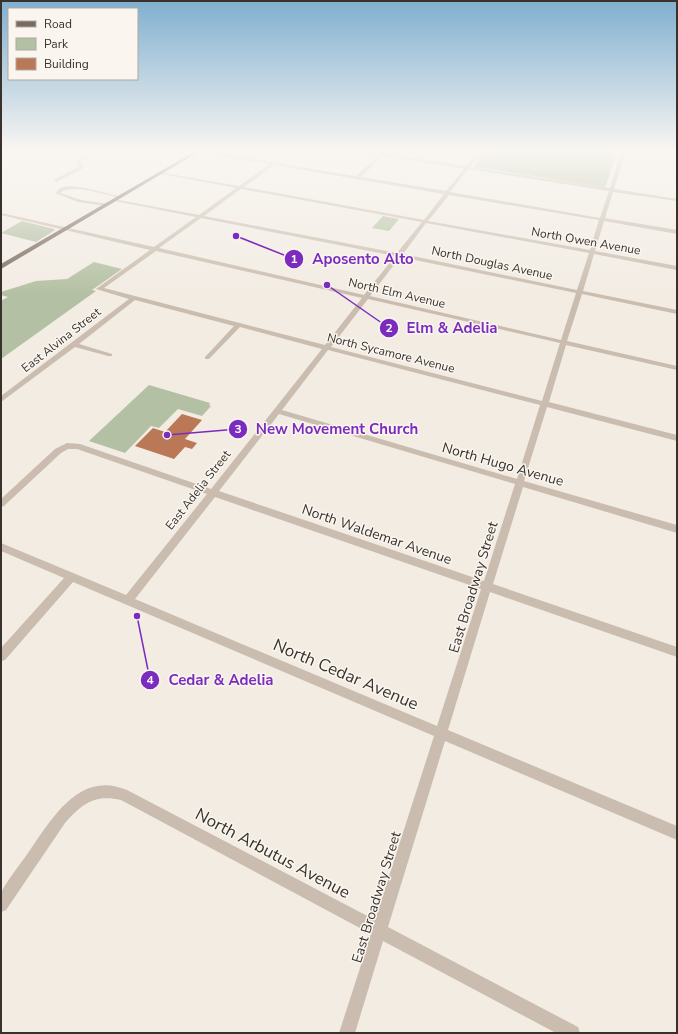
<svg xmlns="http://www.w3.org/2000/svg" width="678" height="1034" font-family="'Nunito Sans',sans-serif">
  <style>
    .green { fill: #b4c0a3 }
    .building { fill: #bb7857 }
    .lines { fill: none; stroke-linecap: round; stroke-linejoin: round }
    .street { fill: #cabdaf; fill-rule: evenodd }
    .primary { fill: #796a5f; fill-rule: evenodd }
    .labels { text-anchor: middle; stroke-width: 3; stroke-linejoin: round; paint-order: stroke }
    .far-street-label { font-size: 12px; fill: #39322c; stroke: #faf6ef }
    .street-label { font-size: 14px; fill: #39322c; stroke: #faf6ef }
    .near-street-label { font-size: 17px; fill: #39322c; stroke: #faf6ef }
    .leader { fill: none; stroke: #7b2cbf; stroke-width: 1.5 }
    .callout-dot { fill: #7b2cbf; stroke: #faf6ef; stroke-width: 1.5 }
    .mark-label { font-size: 12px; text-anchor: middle; font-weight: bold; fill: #fff }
    .callout-label { font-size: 15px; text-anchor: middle; font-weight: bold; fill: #7b2cbf; stroke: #faf6ef; stroke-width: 3; stroke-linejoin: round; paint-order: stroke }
  </style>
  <rect width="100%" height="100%" fill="#f2ece3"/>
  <!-- green -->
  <g class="green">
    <polygon points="485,150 617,150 606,186 603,187 476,167 474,166"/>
    <polygon points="383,216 399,219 389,231 372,228"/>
    <polygon points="22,221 54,229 55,230 36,242 1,233"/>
    <polygon points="94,262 122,269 92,290 96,291 1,359 1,301 8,297 1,295 1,292 36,281 67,279"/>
    <polygon points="149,385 210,403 209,405 211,406 202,416 178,409 159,428 151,426 125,453 89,441"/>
  </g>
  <!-- building -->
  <polygon class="building" points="182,414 202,420 185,439 197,443 192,449 185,447 174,459 135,446 153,428 165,432"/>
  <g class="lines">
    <!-- street -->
    <g class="street">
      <polygon points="41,150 80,152 88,156 81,163 84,166 84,168 56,182 54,180 80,166 76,163 83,156 79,154"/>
      <path d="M198,150L356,176L379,155L350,150L381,153L385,151L387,152L385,154L466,166L479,150H483L470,167L610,188L622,150H626L614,189L677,199V201L613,192L605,218L677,230V234L604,221L595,251L677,266V270L594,254L583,291L677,310V314L582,294L567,341L677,366V370L566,345L549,402L677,435V441L547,407L524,481L677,525V533L523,487L493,584L677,647V657L490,592L448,730L677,826V840L445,741L388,927L578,1027L580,1033H556L383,941L355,1033H339L371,934L121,800C94,794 82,804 65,823L6,910L1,912C1,906 0,899 1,894C2,887 25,858 30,850C53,817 80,770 127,790L375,920L434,736L73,582L5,660L1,661V648L64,578L1,551V543L126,595L207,494L77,449H68L61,453L4,506L1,507V499L55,449L67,443L80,444L211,489L322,349L240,327L209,359H205V357L234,326L135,300L79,344L112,354V356H108L75,347L1,402V396L129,299L96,289L150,250L1,215V213L154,247L196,217L115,201H113V199L199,215L236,188L161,174L159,172L239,186L270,164L199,152L197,151ZM383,156L464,169L446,191L361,177ZM274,165L444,194L424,220L244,187ZM468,169L609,191L600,218L450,192ZM241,189L422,222L397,253L204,216ZM449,195L599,220L590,250L428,221ZM201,218L395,256L364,295L159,248ZM426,223L589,253L577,290L403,254ZM156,251L362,298L325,345L104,288ZM400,257L576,293L561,340L370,296ZM368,299L560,343L542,401L331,347ZM328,350L540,405L517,479L282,410ZM279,414L515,484L484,581L219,491ZM215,497L481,589L437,726L135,599Z"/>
      <path d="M68,186L86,188L122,197L120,198C106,195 72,183 60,193L81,200L108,204V205L106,206L78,202L55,193L60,188Z"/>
    </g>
    <!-- primary -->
    <polygon class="primary" points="197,150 202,150 1,269 1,264"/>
  </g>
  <!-- sky -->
  <linearGradient id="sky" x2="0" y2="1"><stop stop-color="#80afd0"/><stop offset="0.51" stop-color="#f9f6f2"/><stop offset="1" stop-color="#f9f6f2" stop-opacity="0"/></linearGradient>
  <rect width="678" height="295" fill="url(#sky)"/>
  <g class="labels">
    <!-- far-street labels -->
    <g class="far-street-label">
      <text transform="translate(586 241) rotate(10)" y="4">North Owen Avenue</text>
      <text transform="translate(492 263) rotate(12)" y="4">North Douglas Avenue</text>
      <text transform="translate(397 293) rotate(13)" y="4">North Elm Avenue</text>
      <text transform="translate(61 340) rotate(-38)" y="4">East Alvina Street</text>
      <text transform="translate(391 353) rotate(14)" y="4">North Sycamore Avenue</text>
      <text transform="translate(198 490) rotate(-52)" y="4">East Adelia Street</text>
    </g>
    <!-- street labels -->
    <g class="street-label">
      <text transform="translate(503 464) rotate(16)" y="5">North Hugo Avenue</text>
      <text transform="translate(377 534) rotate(19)" y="5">North Waldemar Avenue</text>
      <text transform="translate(473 587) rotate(-73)" y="5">East Broadway Street</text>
      <text transform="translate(376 897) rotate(-73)" y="5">East Broadway Street</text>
    </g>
    <!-- near-street labels -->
    <g class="near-street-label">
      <text transform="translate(346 674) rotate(23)" y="6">North Cedar Avenue</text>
      <text transform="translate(273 853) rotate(28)" y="6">North Arbutus Avenue</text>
    </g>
  </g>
  <!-- callouts -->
  <path class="leader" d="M236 236L294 259M327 285L389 328M167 435L238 429M137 616L150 680"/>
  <g class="callout-dot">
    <circle cx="236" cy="236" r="4"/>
    <circle cx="327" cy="285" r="4"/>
    <circle cx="167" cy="435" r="4"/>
    <circle cx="137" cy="616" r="4"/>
    <circle cx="294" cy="259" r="10"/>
    <circle cx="389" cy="328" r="10"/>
    <circle cx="238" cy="429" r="10"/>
    <circle cx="150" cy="680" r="10"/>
  </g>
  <g class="mark-label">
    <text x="294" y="263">1</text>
    <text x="389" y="332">2</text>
    <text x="238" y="433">3</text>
    <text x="150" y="684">4</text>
  </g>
  <g class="callout-label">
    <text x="363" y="264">Aposento Alto</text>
    <text x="452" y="333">Elm &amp; Adelia</text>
    <text x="337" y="434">New Movement Church</text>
    <text x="221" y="685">Cedar &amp; Adelia</text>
  </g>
  <!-- border -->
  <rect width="678" height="1034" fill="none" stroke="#39322c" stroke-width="4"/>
  <!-- legend -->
  <rect x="8" y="8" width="130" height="72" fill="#faf6ef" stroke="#ada8a1"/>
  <rect x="16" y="21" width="20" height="6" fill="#796a5f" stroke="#ada8a1"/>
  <text x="44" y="28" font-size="12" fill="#39322c">Road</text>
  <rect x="16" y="38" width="20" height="12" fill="#b4c0a3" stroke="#ada8a1"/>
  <text x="44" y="48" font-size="12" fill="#39322c">Park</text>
  <rect x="16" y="58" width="20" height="12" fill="#bb7857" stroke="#ada8a1"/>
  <text x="44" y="68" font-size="12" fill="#39322c">Building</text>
</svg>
